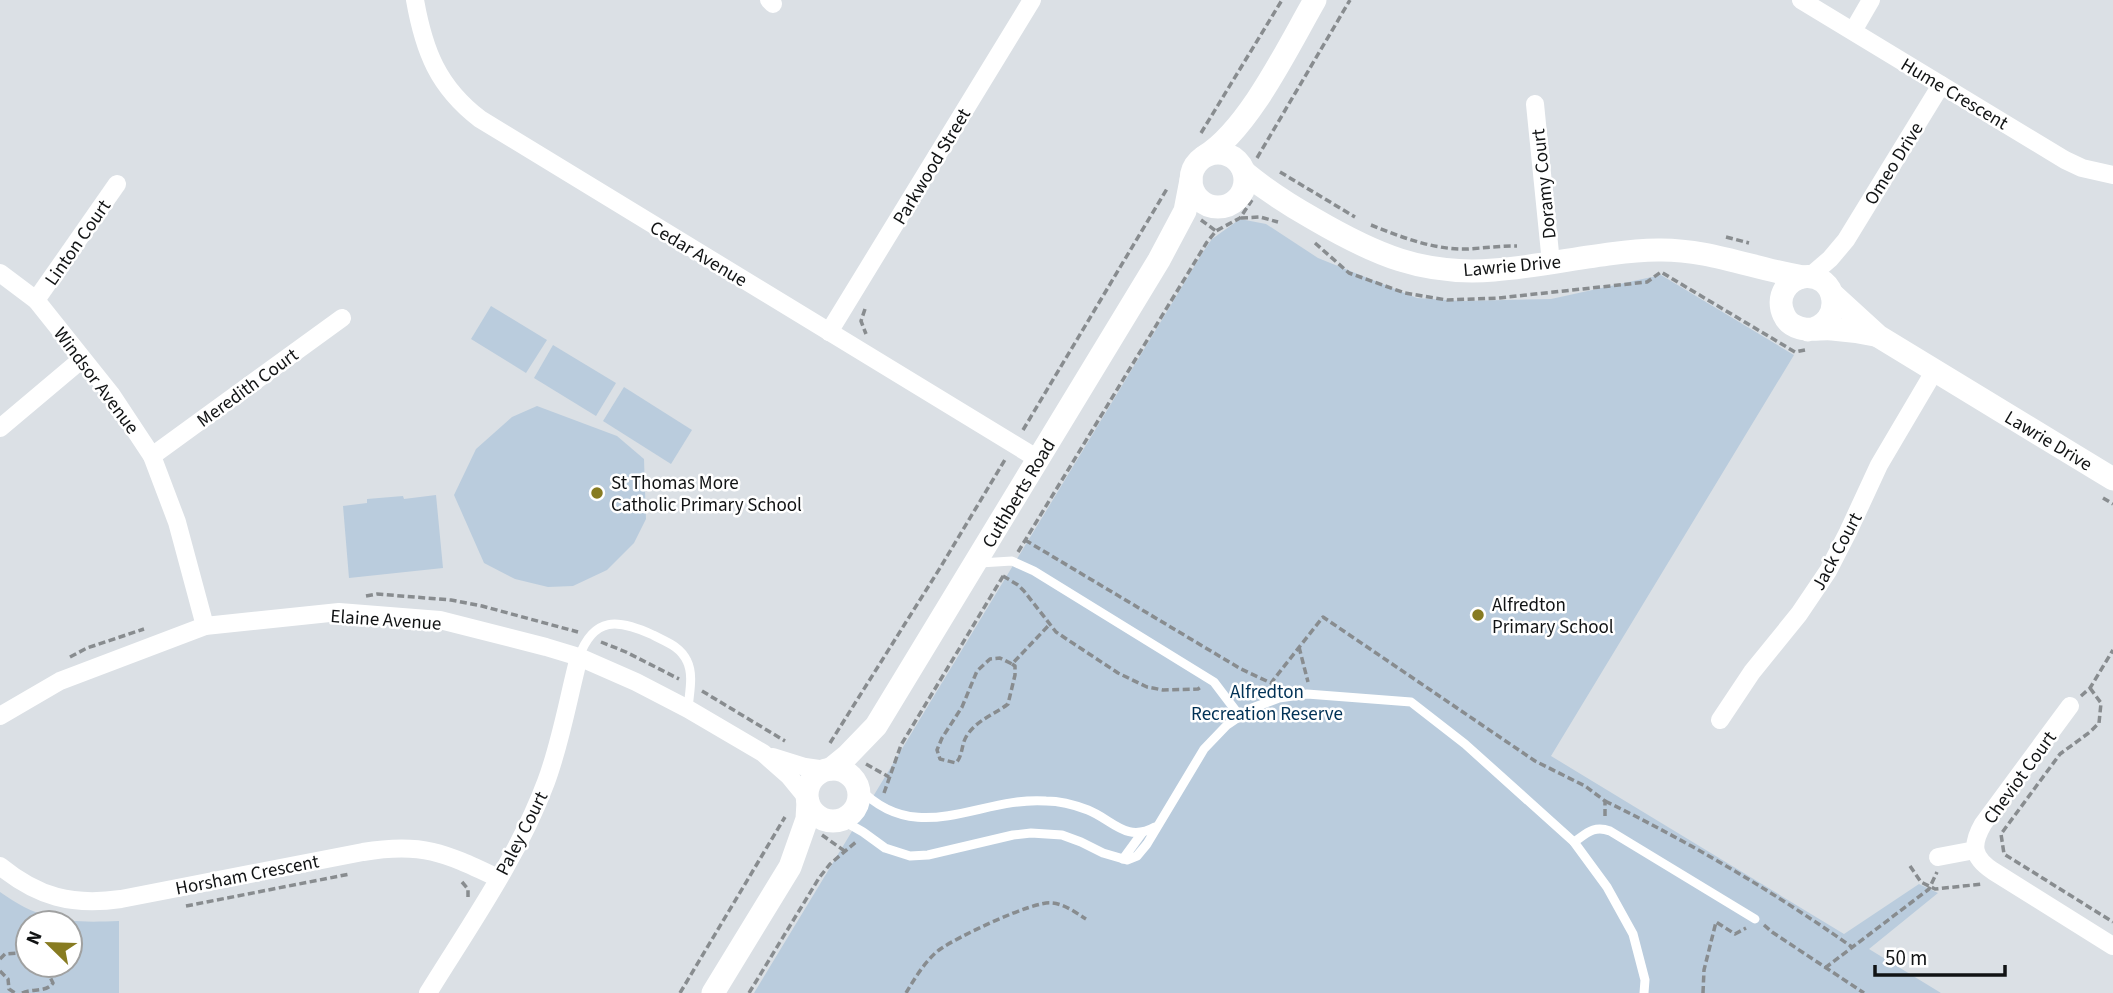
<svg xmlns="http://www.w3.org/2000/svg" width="2113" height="993" font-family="'Source Sans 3',sans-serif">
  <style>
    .green { fill: #baccdd; fill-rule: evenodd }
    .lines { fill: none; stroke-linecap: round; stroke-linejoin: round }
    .path { stroke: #888c8f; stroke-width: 3.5; stroke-dasharray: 7 3.5; stroke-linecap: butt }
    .service { stroke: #fff; stroke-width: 9 }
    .minor { stroke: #fff; stroke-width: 18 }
    .tertiary { stroke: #fff; stroke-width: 23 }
    .poi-dot { fill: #877b21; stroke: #fff; stroke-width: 2.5 }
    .labels { text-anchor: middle; stroke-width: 5; stroke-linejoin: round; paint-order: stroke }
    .street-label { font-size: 19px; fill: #111314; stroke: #fff }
    .poi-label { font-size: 19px; fill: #111314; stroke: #fff; text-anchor: start }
    .park-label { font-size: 19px; fill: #003155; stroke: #fff }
  </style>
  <rect width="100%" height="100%" fill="#dbe0e5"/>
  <!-- green -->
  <g class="green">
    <polygon points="1240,219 1266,224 1318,258 1417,298 1462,301 1551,299 1661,275 1794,355 1551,756 1844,934 1919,884 1938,893 1869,949 1941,993 754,993 1203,252 1212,239"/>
    <polygon points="491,306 547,340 526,373 471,339"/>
    <polygon points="553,345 616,383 596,416 534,378"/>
    <polygon points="624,387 692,430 671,464 603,421"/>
    <polygon points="537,406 617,436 644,459 646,519 634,543 607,570 573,586 548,587 515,579 484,563 454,495 476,449 512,417"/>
    <polygon points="436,495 443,568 349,578 343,506 367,503 367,499 403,496 404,499"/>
    <path d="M0,892C42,922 69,923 119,921V993H0ZM28,923H70V965H28Z"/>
  </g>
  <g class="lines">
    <!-- path -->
    <g class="path">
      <polyline points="1201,133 1282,0"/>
      <polyline points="1257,158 1350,0"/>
      <polyline points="1280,172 1355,217"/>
      <polyline points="1241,218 1260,217 1278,222"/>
      <polyline points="1201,220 1216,231"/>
      <path d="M1371,225C1401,237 1434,250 1467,249C1484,248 1500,246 1517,246"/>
      <polyline points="1726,237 1749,243"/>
      <polyline points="1315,243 1349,273 1405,293 1447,300 1499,298 1647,282 1661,272 1795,352 1805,350"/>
      <polyline points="865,309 861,321 866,334"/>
      <polyline points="1023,430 1168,187"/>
      <polyline points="2103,498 2113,504"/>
      <polyline points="1025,540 1241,669 1271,683 1323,617 1535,761 1585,786 1605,801 1605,816"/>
      <polyline points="1018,552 1207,242 1216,231 1240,218 1252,200"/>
      <polyline points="1003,576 1018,585 1024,591 1056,632 1118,673 1147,687 1163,690 1198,689 1201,687"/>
      <polyline points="366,596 377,594 451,600 482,606 578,632"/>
      <polyline points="601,642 626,652 679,679"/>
      <polyline points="1299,647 1308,682"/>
      <polyline points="70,657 87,648 144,629"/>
      <path d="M1012,664L1015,666V675L1008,704C994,715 976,720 966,737C961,746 963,755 956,763L940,759L937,750L942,738L962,707L977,671L990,659L1000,658L1012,664L1049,625"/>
      <polyline points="2090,688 2101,703 2099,723 2090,732 2060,754 2001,834 2004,854 2113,922"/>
      <polyline points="702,691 785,741"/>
      <polyline points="2081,696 2090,688 2113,650"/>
      <polyline points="830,743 940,568 1006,458"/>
      <polyline points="866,764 889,777"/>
      <polyline points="884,793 901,745 1005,573"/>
      <path d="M1605,801C1691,843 1774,892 1852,947"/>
      <polyline points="822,835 846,852"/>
      <polyline points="1910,866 1921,882 1935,889 1983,884"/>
      <polyline points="462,882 468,889 468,897"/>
      <polyline points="186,906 350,874"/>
      <polyline points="1764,925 1772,932 1864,993"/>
      <polyline points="0,959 5,954 21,953 28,950"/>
      <polyline points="1825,968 1929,889 1937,872"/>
      <polyline points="0,971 8,979 9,989 15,993"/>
      <path d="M22,993C33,988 46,993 53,983L50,977V965"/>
      <polyline points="680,993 785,817"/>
      <polyline points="749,993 819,878 830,864 856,842"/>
      <path d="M906,993C915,978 925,961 939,950C955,938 1034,900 1052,903C1065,904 1076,913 1086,919"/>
      <polyline points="1703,993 1704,970 1716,922 1735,934 1746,928"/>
    </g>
    <!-- service -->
    <g class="service">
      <polyline points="980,563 1012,561 1034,571 1214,682 1239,715"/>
      <path d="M579,657C594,616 618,619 653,635C666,642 680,646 687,661C694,675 689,694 688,709"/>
      <path d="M859,788C917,849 980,796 1046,801C1060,801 1075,805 1088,810C1113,820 1126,843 1155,827"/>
      <polyline points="842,820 863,832 885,848 910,856 928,855 1013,835 1031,833 1062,835 1081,842 1103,853 1127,860 1137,856 1147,844 1204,749 1227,725 1252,708 1279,698 1307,694 1411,702 1465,744 1574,842 1607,887 1633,934 1645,980 1644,993"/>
      <path d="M1574,842C1587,833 1594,825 1610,831L1755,919"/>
      <polyline points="1123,859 1142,833"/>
    </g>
    <!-- minor -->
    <g class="minor">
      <path d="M415,0C424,51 438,87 480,119L1038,459"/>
      <polyline points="769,0 773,4"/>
      <polyline points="1801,0 2065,160 2082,168 2113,175"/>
      <polyline points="1853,31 1871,0"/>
      <polyline points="1535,104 1551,263"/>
      <polyline points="0,273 36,300 111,394 152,456 177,522 205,626"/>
      <polyline points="1809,277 1830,259 1846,240 1941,85"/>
      <polyline points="36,300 117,184"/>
      <polyline points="829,332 1032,0"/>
      <polyline points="0,428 82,359"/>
      <polyline points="152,456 342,318"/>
      <path d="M2070,706L1983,824C1971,845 1972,857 1993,871L2113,946"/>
      <polyline points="0,716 60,681 205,626 339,612 440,620 546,647 579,657 636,682 688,709 763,753 789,776 807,798"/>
      <polyline points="1720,720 1752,672 1799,614 1828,571 1848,532 1879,465 1935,370"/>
      <polyline points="773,757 805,767 826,770"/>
      <polyline points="1938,857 1975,850"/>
      <path d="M0,866C38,897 72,906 121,899L363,852C423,842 445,853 498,878"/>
      <path d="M428,993C470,925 518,857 546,782C561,742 568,699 579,657"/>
    </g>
    <!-- tertiary -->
    <g class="tertiary">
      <circle cx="1218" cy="180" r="27"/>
      <path d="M1205,156C1249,129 1289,45 1315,0"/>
      <path d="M1244,172C1266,190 1289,205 1314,219C1374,254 1423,276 1494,270C1549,266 1603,251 1658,250C1708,249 1754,269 1803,277"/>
      <polyline points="1832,294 1878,336 2113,479"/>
      <path d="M1808,330C1846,324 1838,271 1802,277C1795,279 1789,283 1785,289C1780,297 1780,307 1784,315C1787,322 1793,326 1800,328C1810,331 1822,328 1832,329C1846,330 1861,332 1875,335"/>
      <circle cx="833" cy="795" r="26"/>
      <polyline points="831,769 847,756 876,726 1159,260 1185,211 1191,180"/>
      <polyline points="713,993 790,867 807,819 808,802"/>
    </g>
  </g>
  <!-- markers -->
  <g class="poi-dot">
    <circle cx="597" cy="493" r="7"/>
    <circle cx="1478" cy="615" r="7"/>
  </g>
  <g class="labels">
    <!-- street labels -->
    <g class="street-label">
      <text transform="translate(1955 93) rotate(31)" y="7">Hume Crescent</text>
      <text transform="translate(1893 163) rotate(-58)" y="7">Omeo Drive</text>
      <text transform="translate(931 166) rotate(-59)" y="7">Parkwood Street</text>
      <text transform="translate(1543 184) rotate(-96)" y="7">Doramy Court</text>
      <text transform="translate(77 242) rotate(-55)" y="7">Linton Court</text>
      <text transform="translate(699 253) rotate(31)" y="7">Cedar Avenue</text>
      <text transform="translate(1512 265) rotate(-5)" y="7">Lawrie Drive</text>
      <text transform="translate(97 380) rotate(53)" y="7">Windsor Avenue</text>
      <text transform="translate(247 387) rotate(-36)" y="7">Meredith Court</text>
      <text transform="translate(2049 440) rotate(31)" y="7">Lawrie Drive</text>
      <text transform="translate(1018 493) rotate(-59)" y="7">Cuthberts Road</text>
      <text transform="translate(1836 551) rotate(-62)" y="7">Jack Court</text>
      <text transform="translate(386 619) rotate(4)" y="7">Elaine Avenue</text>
      <text transform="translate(2019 777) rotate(-54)" y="7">Cheviot Court</text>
      <text transform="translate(521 833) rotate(-63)" y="7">Paley Court</text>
      <text transform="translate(247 874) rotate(-11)" y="7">Horsham Crescent</text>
    </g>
    <!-- poi labels -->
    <g class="poi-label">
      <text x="611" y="489">St Thomas More<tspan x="611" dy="22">Catholic Primary School</tspan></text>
      <text x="1492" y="611">Alfredton<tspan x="1492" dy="22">Primary School</tspan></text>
    </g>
    <!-- park labels -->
    <g class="park-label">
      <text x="1267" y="698">Alfredton<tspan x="1267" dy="22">Recreation Reserve</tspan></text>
    </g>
  </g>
  <!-- north arrow -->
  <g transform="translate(49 944) rotate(293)"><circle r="33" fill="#ffffff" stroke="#a0a1a1" stroke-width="2"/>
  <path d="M0-5L12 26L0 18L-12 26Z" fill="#877b21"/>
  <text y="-10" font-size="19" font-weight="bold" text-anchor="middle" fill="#111314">N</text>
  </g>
  <!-- scale -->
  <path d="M1875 965v10h130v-10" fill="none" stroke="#111314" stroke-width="3.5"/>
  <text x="1885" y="965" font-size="21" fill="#111314" stroke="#ffffff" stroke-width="5" paint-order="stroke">50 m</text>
</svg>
